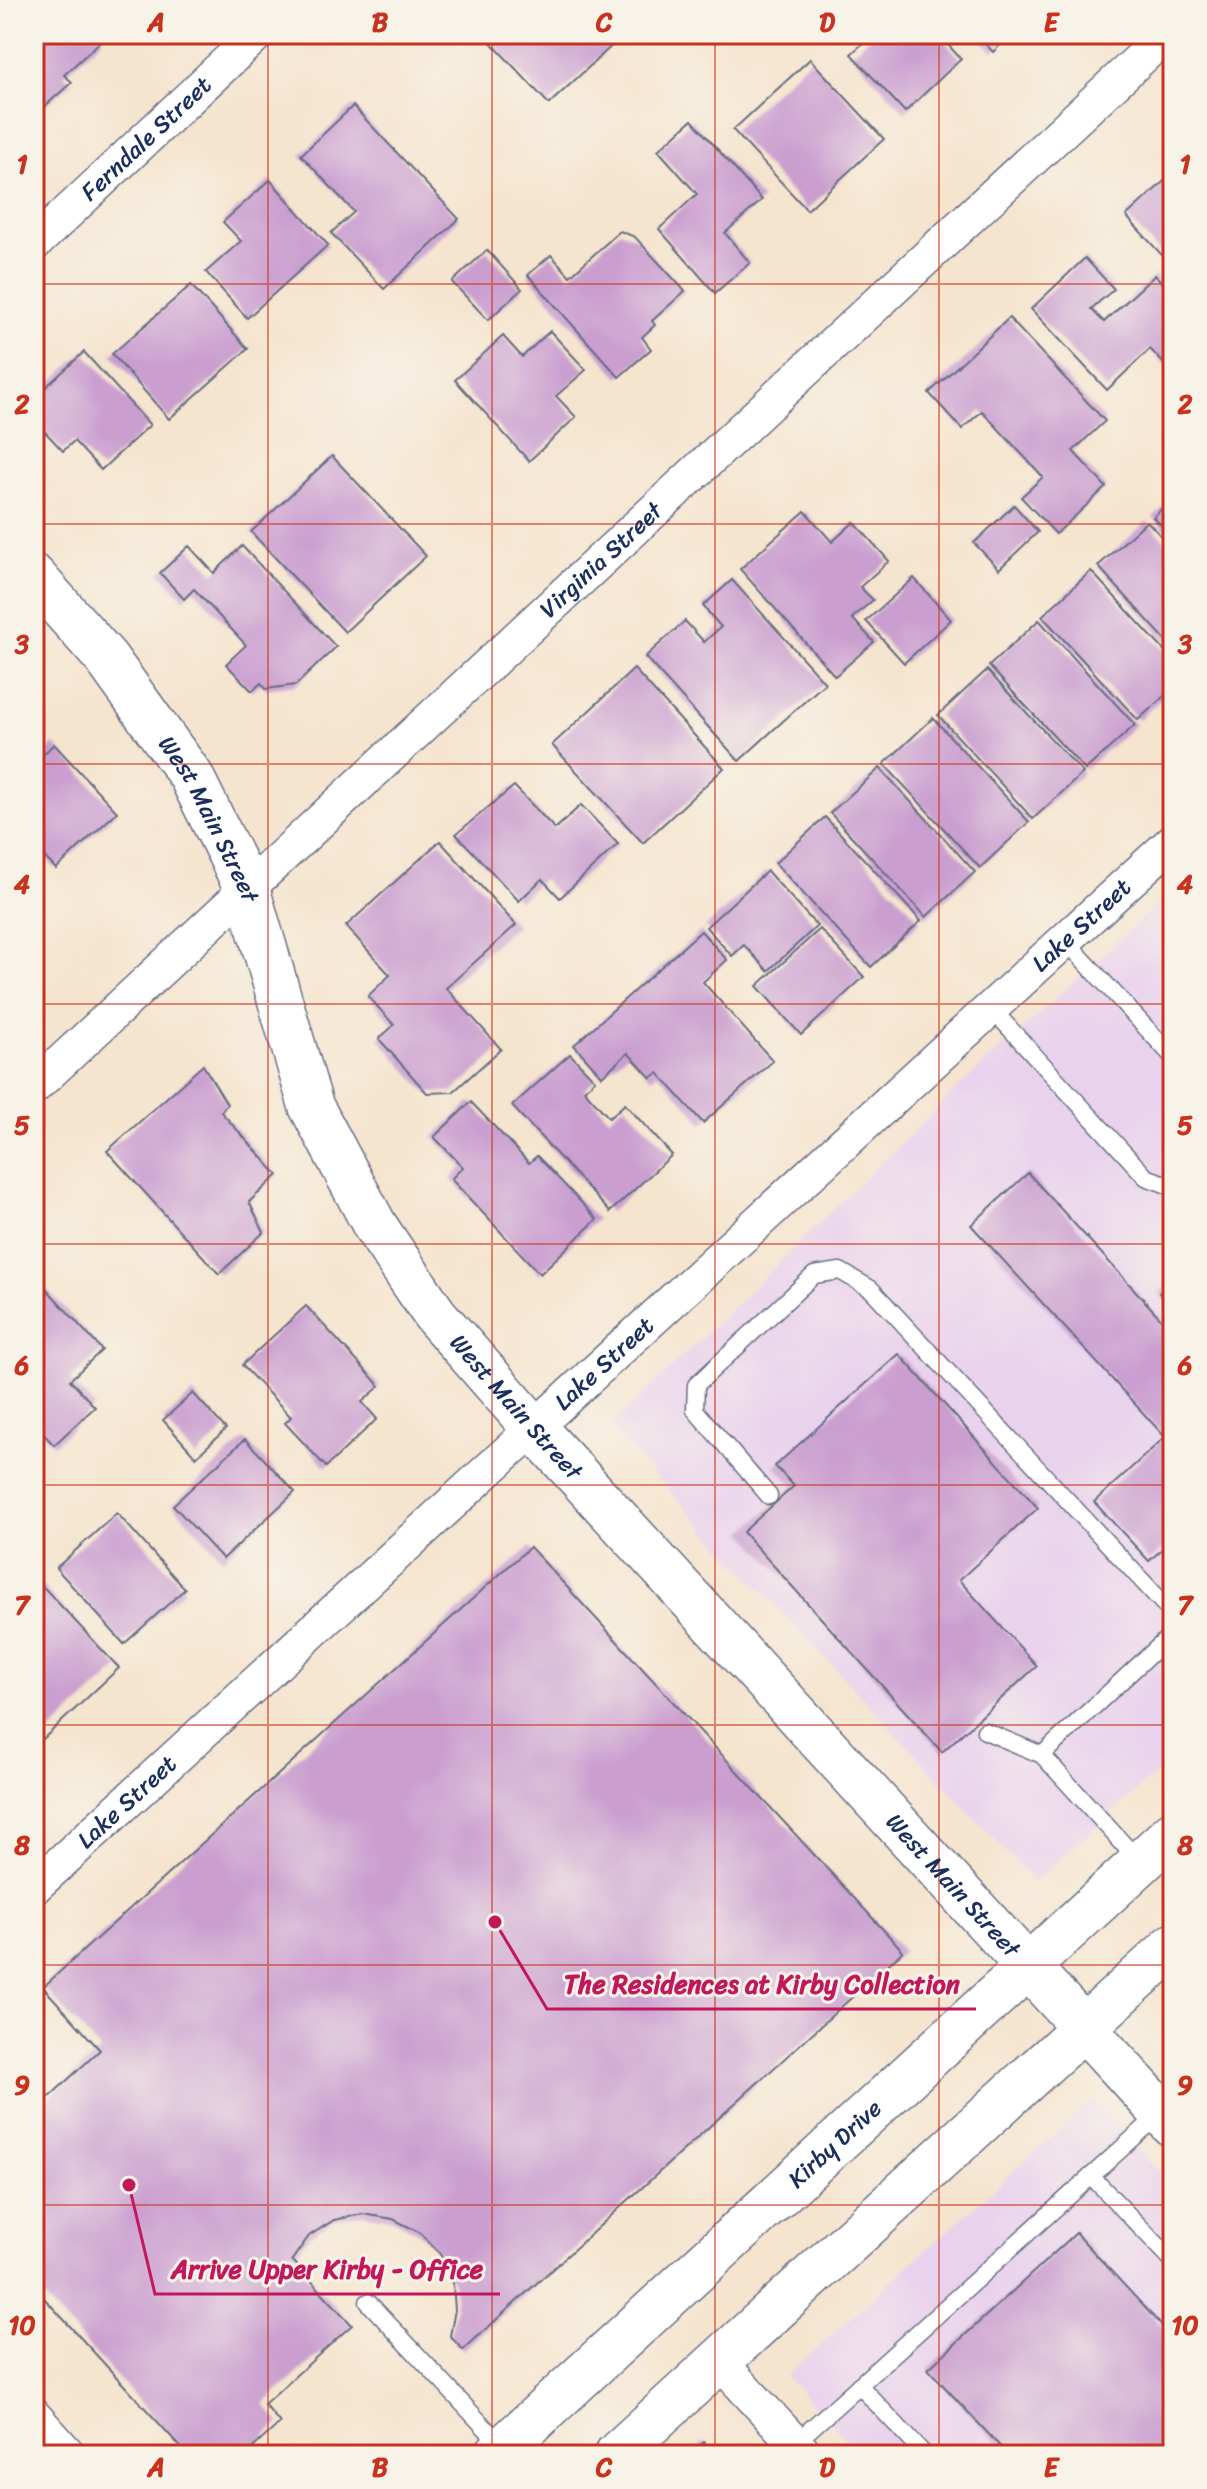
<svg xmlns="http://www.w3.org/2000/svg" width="1207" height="2489" font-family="Sriracha,sans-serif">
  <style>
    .built { fill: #e9d2ed }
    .building { fill: #ca9fd0 }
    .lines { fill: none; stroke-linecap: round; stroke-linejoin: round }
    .lane-casing { stroke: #676e85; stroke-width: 19 }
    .street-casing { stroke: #676e85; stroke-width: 37 }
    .secondary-casing { stroke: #676e85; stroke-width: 47 }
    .lane { stroke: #fff; stroke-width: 16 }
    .street { stroke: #fff; stroke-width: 34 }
    .secondary { stroke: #fff; stroke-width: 44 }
    .grid { fill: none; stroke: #c8321e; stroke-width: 2; stroke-opacity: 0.55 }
    .labels { text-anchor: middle; stroke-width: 6; stroke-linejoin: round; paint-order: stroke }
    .street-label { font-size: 24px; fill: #1b2f5e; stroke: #f7f3e8 }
    .leader { fill: none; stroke: #c2185b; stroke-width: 3 }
    .callout-dot { fill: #c2185b; stroke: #f7f3e8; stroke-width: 3 }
    .callout-label { font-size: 26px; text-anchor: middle; font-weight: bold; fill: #c2185b; stroke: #f7f3e8; stroke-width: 6; stroke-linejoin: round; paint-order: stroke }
    .neatline { fill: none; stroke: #c8321e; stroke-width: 3 }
    .grid-label { font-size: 26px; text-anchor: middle; font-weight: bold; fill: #c8321e }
  </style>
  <rect width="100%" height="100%" fill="#f7f3e8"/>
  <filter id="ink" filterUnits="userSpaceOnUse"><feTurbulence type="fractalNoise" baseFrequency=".0125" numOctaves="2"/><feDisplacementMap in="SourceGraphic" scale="16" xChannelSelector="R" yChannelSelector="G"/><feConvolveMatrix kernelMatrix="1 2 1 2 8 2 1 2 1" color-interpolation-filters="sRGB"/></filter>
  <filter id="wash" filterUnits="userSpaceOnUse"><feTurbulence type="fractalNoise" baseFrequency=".006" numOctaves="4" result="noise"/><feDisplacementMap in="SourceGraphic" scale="32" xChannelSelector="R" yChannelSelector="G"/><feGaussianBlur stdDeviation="1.8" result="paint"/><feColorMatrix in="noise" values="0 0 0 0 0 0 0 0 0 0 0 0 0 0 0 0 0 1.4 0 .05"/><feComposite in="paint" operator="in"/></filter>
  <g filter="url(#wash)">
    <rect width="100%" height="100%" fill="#f5e4ce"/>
    <!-- built -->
    <g class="built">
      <polygon points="1173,890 1173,1758 1034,1882 610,1427 958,1088"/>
      <polygon points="1093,2100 1173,2187 1173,2455 859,2455 786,2376"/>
    </g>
    <g id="blocks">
      <!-- building -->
      <g class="building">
        <polygon points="34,34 98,34 103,39 64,75 72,82 34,116"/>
        <polygon points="483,34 612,34 618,40 549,104"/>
        <polygon points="873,34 938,34 961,59 905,112 851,54"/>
        <polygon points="976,34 1011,34 993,52"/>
        <polygon points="810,59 884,139 807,210 733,130"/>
        <polygon points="353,106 459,219 384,289 331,233 354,212 301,155"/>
        <polygon points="692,120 762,200 725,233 750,263 715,293 659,229 697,194 658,150"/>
        <polygon points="1173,173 1173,267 1126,216"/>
        <polygon points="270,180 328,245 247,318 206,272 241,241 223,222"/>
        <polygon points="620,231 635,237 685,291 652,321 655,325 642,337 651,349 619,377 528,275 551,255 570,276"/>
        <polygon points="487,250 522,289 488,320 452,282"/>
        <polygon points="1085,258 1114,289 1091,309 1104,322 1155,275 1173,294 1173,373 1150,349 1107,390 1031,309"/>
        <polygon points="191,285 248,349 169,419 112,354"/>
        <polygon points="1009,318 1105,421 1073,451 1106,487 1056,534 1021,497 1043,477 982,411 962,429 929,393"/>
        <polygon points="550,331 586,370 556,396 576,417 529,461 455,380 503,336 522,357"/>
        <polygon points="84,352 150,425 101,470 74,441 63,451 34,420 34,398"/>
        <polygon points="332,456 426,556 345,632 251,532"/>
        <polygon points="1173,498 1173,538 1153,517"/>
        <polygon points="1014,505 1038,532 999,569 974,543"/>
        <polygon points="805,511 832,542 854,522 889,561 860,587 873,600 852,618 874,642 835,676 740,569"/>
        <polygon points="1147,521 1173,549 1173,648 1098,566"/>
        <polygon points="189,546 214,573 242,546 336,647 296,685 266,689 261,683 252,691 226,664 246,645 194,589 184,599 160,573"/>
        <polygon points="1091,571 1173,660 1173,688 1138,720 1042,616"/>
        <polygon points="914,578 951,620 904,663 866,621"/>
        <polygon points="732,580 825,683 739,761 645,657 685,621 704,642 721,627 703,606"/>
        <polygon points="1039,620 1135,725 1085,770 989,666"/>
        <polygon points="634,669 724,768 643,843 552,745"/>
        <polygon points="987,670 1083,773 1033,819 938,715"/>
        <polygon points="933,718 1029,822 980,868 884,764"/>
        <polygon points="54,744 117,812 56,869 34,846 34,763"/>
        <polygon points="880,768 975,872 926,917 830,813"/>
        <polygon points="514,786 555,829 581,805 618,844 560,898 542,879 519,901 456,834"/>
        <polygon points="825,817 921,921 871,967 775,863"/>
        <polygon points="440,841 516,925 446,988 501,1049 453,1092 427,1093 379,1039 394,1025 368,996 390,975 346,926"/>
        <polygon points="767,871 817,926 768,971 744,945 732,956 706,927"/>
        <polygon points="820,929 864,977 801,1035 757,986"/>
        <polygon points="701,931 727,960 703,982 773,1061 703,1123 658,1073 651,1078 628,1053 602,1076 574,1045"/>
        <polygon points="570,1054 595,1080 584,1090 609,1118 625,1104 672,1155 610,1212 512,1106"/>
        <polygon points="203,1065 227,1104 221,1112 278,1175 249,1202 264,1232 219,1274 107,1151"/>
        <polygon points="471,1102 529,1163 537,1156 597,1219 540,1274 451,1179 463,1167 434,1137"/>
        <polygon points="1028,1173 1173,1332 1173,1539 1149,1561 1094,1502 1165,1437 971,1225"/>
        <polygon points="34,1275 102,1350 70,1380 95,1407 54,1445 34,1424 34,1398 44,1390 34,1379"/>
        <polygon points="1173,1281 1173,1308 1159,1293"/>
        <polygon points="306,1306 380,1386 362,1402 377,1419 326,1467 285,1423 291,1417 242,1365"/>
        <polygon points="899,1354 1038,1508 959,1580 1037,1666 942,1752 743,1532 794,1486 775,1466"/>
        <polygon points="193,1393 226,1429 196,1457 163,1420"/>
        <polygon points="245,1439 295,1492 223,1559 173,1505"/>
        <polygon points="117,1513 185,1589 124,1644 56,1568"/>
        <polygon points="530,1547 903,1951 463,2350 450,2336 455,2310 453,2283 440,2254 419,2232 393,2219 363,2214 334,2220 309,2236 292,2260 352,2325 264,2404 280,2423 245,2455 188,2455 34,2287 34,2111 100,2050 43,1987"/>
        <polygon points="34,1577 119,1668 43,1739 34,1729"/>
        <polygon points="1076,2233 1173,2338 1173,2455 1008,2455 928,2369"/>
        <polygon points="704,2442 717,2455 691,2455"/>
      </g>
    </g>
  </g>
  <g filter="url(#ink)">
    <use href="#blocks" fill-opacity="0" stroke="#676e85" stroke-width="2"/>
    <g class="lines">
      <!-- lane casing -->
      <g class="lane-casing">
        <g id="lane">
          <polyline points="1065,940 1173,1057"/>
          <polyline points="991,1008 1146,1177 1173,1187"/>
          <polyline points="769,1496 695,1410 696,1385 814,1275 840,1271 871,1289 1173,1614"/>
          <polyline points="985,1731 1042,1755"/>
          <polyline points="1138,1860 1042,1755 1173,1633"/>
          <polyline points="1091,2176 1173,2261"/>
          <polyline points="368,2302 503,2447"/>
          <polyline points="859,2385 925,2455"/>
          <polyline points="795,2443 1160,2114"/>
        </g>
      </g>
      <!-- street casing -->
      <g class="street-casing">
        <g id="street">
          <path id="s1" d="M34,244L257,34"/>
          <path id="s2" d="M34,1087L1167,34"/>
          <path id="s3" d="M34,1887L1173,841"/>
          <polyline points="719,2361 806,2455"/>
          <polyline points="34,2416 69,2455"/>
        </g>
      </g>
      <!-- secondary casing -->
      <g class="secondary-casing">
        <g id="secondary">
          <path id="s4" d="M34,577L106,658L191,776L248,891L311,1106L375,1226L435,1315L533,1427L1173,2125"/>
          <path id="s5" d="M496,2455L1173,1833"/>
          <polyline points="616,2455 1173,1946"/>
        </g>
      </g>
      <!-- lane -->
      <use href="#lane" class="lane"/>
      <!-- street -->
      <use href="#street" class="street"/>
      <!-- secondary -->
      <use href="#secondary" class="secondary"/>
    </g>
  </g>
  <!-- grid -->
  <path class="grid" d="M268,34V2455M492,34V2455M715,34V2455M939,34V2455M34,284H1173M34,524H1173M34,764H1173M34,1004H1173M34,1244H1173M34,1485H1173M34,1725H1173M34,1965H1173M34,2205H1173"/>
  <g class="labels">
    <!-- street labels -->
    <g class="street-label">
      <text dy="8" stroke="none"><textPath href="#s1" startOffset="154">Ferndale Street</textPath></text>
      <text dy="8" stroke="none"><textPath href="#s2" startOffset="774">Virginia Street</textPath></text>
      <text dy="8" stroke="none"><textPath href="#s4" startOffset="300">West Main Street</textPath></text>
      <text dy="8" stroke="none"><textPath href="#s3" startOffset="1422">Lake Street</textPath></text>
      <text dy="8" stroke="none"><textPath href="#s3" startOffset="774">Lake Street</textPath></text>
      <text dy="8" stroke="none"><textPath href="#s4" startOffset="972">West Main Street</textPath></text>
      <text dy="8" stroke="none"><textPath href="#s3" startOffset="126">Lake Street</textPath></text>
      <text dy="8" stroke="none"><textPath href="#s4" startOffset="1620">West Main Street</textPath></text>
      <text dy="8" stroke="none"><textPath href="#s5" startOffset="460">Kirby Drive</textPath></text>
    </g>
  </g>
  <!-- callouts -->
  <path class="leader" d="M495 1922L547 2009H976M129 2185L155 2294H500"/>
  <g class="callout-dot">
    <circle cx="495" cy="1922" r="8"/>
    <circle cx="129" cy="2185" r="8"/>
  </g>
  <g class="callout-label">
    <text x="762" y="1993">The Residences at Kirby Collection</text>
    <text x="327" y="2278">Arrive Upper Kirby - Office</text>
  </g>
  <!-- margin -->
  <rect width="1207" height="2489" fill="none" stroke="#f7f3e8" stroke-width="88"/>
  <rect x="44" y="44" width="1119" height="2401" class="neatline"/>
  <g class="grid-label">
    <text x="156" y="31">A</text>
    <text x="380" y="31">B</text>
    <text x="604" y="31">C</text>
    <text x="827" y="31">D</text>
    <text x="1051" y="31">E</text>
    <text x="22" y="173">1</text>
    <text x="1185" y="173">1</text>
    <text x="22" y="413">2</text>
    <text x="1185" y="413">2</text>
    <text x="22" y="653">3</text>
    <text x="1185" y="653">3</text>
    <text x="22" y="893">4</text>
    <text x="1185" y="893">4</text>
    <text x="22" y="1134">5</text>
    <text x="1185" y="1134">5</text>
    <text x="22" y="1374">6</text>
    <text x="1185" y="1374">6</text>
    <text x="22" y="1614">7</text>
    <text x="1185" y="1614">7</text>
    <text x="22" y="1854">8</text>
    <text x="1185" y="1854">8</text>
    <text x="22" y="2094">9</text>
    <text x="1185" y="2094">9</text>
    <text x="22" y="2334">10</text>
    <text x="1185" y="2334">10</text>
    <text x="156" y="2476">A</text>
    <text x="380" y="2476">B</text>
    <text x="604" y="2476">C</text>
    <text x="827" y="2476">D</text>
    <text x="1051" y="2476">E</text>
  </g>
</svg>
